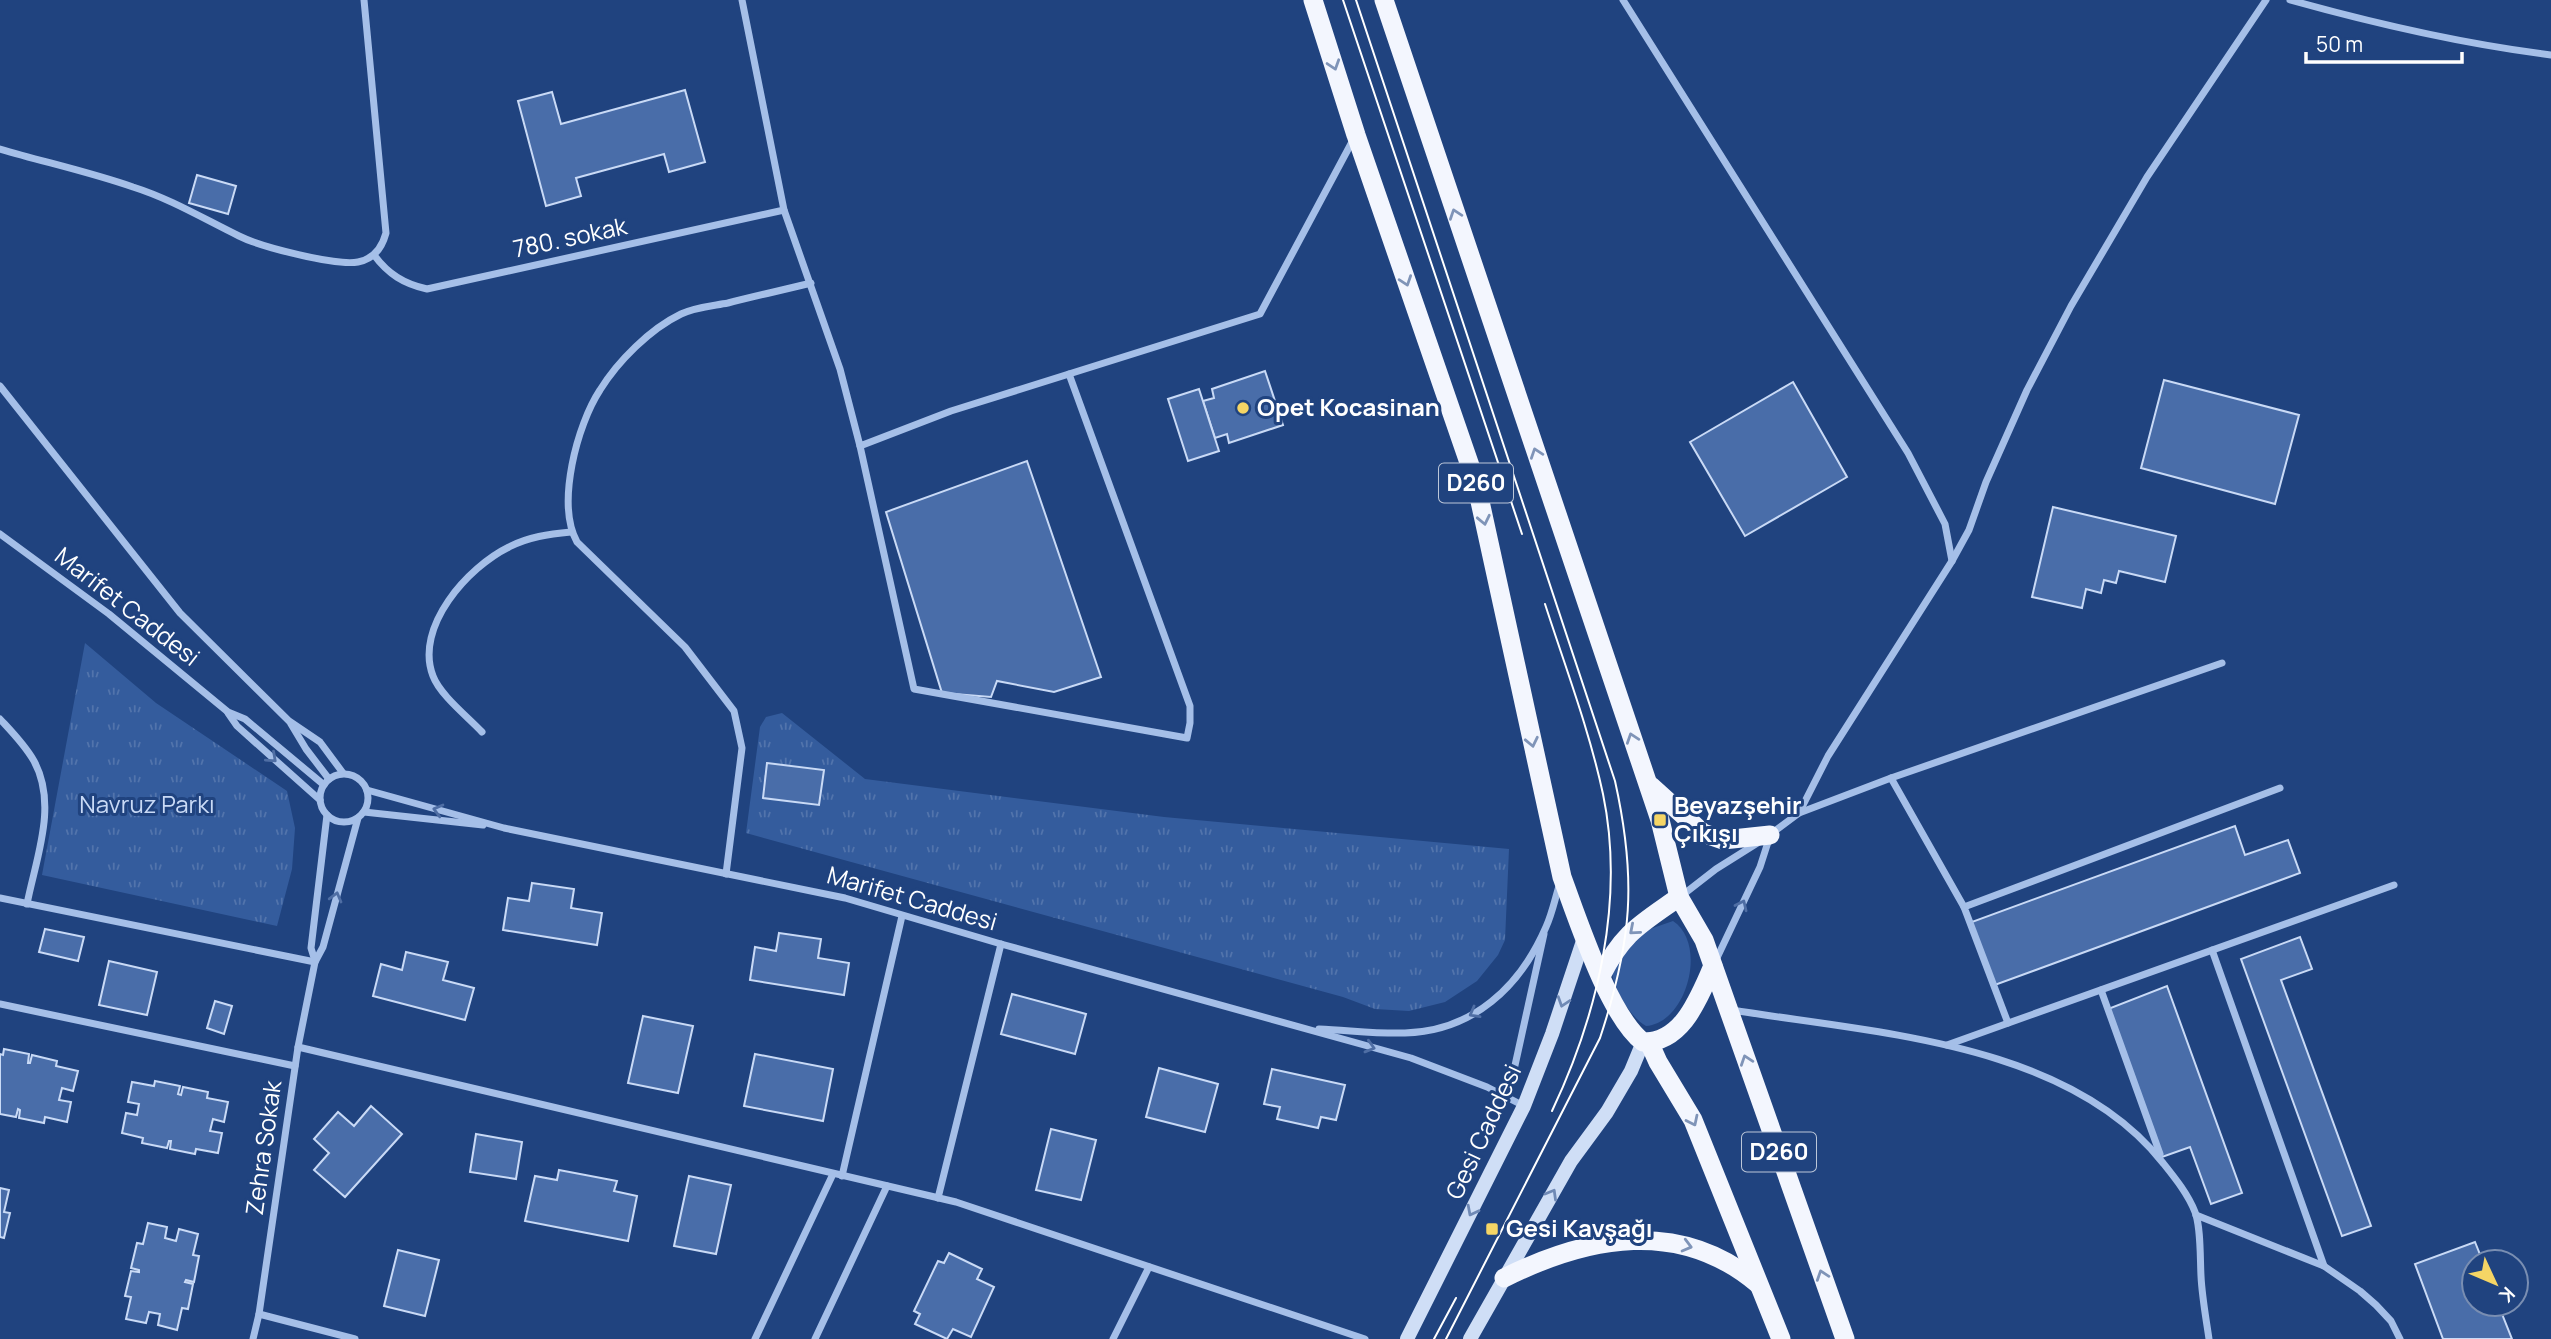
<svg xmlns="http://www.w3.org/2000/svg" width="2551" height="1339" font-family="Manrope,sans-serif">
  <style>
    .grass { fill: #345c9d }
    .park { fill: url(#park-tufts) }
    .building { fill: #496da9; stroke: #c9daf6; stroke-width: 2 }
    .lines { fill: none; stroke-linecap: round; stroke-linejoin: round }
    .minor { stroke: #a5bfe8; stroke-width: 7 }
    .secondary { stroke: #cfdef6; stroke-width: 14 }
    .trunk { stroke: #f3f6fe; stroke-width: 19 }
    .tram { stroke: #fff; stroke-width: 2 }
    .oneway { stroke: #7f94b8 }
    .oneway2 { stroke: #4f6ea4 }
    .oneway3 { stroke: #6f89b5 }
    .poi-dot { fill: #f5d565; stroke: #20437f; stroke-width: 2.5 }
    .labels { text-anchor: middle; stroke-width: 6; stroke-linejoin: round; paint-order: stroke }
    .shield { fill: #20437f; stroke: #bcc7d9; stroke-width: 2 }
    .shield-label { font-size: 23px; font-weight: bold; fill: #fff }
    .street-label { font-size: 24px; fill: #fff; stroke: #20437f }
    .poi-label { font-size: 24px; font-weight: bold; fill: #fff; stroke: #20437f; text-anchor: start }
    .park-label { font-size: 24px; fill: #c9daf6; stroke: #20437f }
  </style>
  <defs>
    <pattern id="park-tufts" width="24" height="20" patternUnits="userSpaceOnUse" patternTransform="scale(1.75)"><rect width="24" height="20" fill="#345c9d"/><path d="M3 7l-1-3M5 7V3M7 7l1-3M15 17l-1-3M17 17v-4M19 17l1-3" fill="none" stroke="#5274ac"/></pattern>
  </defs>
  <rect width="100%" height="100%" fill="#20437f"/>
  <!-- grass -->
  <path class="grass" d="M1673,921C1708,944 1687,1023 1646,1026C1632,1018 1619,997 1614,981C1611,974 1613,966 1614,959L1650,929Z"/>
  <!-- park -->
  <g class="park">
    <polygon points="85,643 156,703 287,791 295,828 292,869 277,926 42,875"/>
    <polygon points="782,713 865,779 1164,817 1509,849 1505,940 1498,955 1477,981 1445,1002 1409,1011 1375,1009 1343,997 746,833 760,727 766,717"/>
  </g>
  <!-- building -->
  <g class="building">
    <polygon points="685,90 705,162 669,172 664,154 576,178 581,196 546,206 518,101 552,92 561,124"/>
    <polygon points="197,175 236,186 228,214 189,203"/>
    <polygon points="1265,371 1283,425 1229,443 1227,434 1215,438 1203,401 1214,398 1212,389"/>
    <polygon points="2164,380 2299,415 2275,504 2141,468"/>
    <polygon points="1793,382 1847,477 1745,536 1690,442"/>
    <polygon points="1199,389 1219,451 1188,461 1168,399"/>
    <polygon points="1027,461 1101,677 1054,692 997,681 991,697 942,693 886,512"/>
    <polygon points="2053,507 2176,536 2165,582 2119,571 2116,583 2104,580 2101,593 2086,589 2082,608 2032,597"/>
    <polygon points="767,763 824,770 819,805 763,798"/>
    <polygon points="2235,826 2245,855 2288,840 2300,873 1992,986 1969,923"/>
    <polygon points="532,883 574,889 571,908 602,913 597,945 503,930 508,898 529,901"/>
    <polygon points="45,929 84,937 78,961 39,952"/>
    <polygon points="779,933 821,939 818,958 849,963 844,995 750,980 755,947 776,951"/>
    <polygon points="2300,937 2312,969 2281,980 2371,1226 2342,1236 2241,959"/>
    <polygon points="406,952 448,962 443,980 474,988 465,1020 373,996 381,964 402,970"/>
    <polygon points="109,961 157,972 147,1015 99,1005"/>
    <polygon points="2167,986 2242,1193 2211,1204 2190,1147 2162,1157 2108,1009"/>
    <polygon points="1012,994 1086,1014 1075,1054 1001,1034"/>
    <polygon points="215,1001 232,1006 224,1034 207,1028"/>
    <polygon points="643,1016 693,1026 678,1093 628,1083"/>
    <polygon points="4,1049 29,1054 28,1063 30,1063 32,1055 57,1061 56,1066 78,1071 73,1091 62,1088 59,1100 71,1102 67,1122 45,1117 44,1123 19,1118 20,1110 18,1109 16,1117 0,1114 0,1054 3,1055"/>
    <polygon points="755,1054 833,1069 823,1121 744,1106"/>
    <polygon points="1159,1068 1218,1084 1205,1132 1146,1117"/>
    <polygon points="1272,1069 1345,1085 1336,1120 1321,1117 1318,1128 1277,1119 1280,1107 1264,1104"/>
    <polygon points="155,1081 180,1086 178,1094 181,1095 183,1087 208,1092 207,1098 228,1102 224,1122 213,1119 210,1131 222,1133 218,1153 196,1149 195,1154 170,1149 171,1141 169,1141 167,1148 142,1143 143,1138 122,1133 126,1113 137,1115 139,1104 128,1102 132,1082 154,1086"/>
    <polygon points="371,1106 402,1134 345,1197 314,1170 329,1153 314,1139 338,1112 354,1126"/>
    <polygon points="1051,1129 1096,1140 1081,1200 1036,1190"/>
    <polygon points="476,1134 522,1142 516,1179 470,1172"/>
    <polygon points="559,1170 617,1181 614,1191 637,1196 628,1241 525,1221 535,1176 557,1180"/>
    <polygon points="689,1176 731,1185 716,1254 674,1246"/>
    <polygon points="0,1188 9,1190 4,1212 10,1213 4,1238 0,1237"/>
    <polygon points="148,1223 167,1227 165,1238 176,1241 179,1229 198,1234 193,1255 199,1256 194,1282 186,1280 185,1282 193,1284 188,1309 182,1308 177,1330 158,1325 160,1314 149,1312 146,1323 126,1319 131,1297 125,1296 131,1271 139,1272 139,1270 131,1268 137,1243 143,1244"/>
    <polygon points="2475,1242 2483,1262 2474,1262 2474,1304 2498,1304 2512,1339 2443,1339 2415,1264"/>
    <polygon points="398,1250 439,1260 425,1316 384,1306"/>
    <polygon points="949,1253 982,1269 977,1279 994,1287 971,1337 953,1329 947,1339 915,1324 920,1314 914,1311 938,1261 944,1263"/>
  </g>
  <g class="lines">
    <!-- minor -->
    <g class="minor">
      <polyline points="742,0 784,210 840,369 860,446 951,411 1260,314 1353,140"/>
      <polyline points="1623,0 1908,453 1945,524 1952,561"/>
      <path d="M2290,0C2376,24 2463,44 2551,55"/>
      <path d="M0,149C44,162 90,172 133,187C171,199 204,219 239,236C261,247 336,266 358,262C374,259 382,248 386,233L364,0"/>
      <path d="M374,255C388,274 404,284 427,289L784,210"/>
      <polyline points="0,386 180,613 289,721 320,742 343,773"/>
      <polyline points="860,446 914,689 1187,738 1190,723 1190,706 1069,374"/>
      <polyline points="0,534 109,614 228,712 245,719 324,785"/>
      <polyline points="228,713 237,726 320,800"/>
      <path d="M0,719C12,732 25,745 34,761C58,805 36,858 27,904"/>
      <polyline points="291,724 306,749 329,779"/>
      <path d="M482,732C468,717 440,695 433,676C414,627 468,567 509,547C528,537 549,534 571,532"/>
      <circle cx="344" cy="798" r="24"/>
      <polyline points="1891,778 1964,907"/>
      <polyline points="367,790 504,828 845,898 1001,944 1411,1058 1487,1087 1524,1106"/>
      <polyline points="364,812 483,825"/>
      <polyline points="1799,813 1828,756 1952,561 1969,530 1986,482 2027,390 2071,306 2147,177 2266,0"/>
      <polyline points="1772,833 1799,813 1891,778 2222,663"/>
      <path d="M726,874L742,748L734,711L685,647L577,542C556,504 577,425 600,390C618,361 650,329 681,314C696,307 712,306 728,303C755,296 783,290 811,283"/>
      <polyline points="1680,897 1716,869 1759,842"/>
      <polyline points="0,898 315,962"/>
      <polyline points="2212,950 2324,1266"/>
      <polyline points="315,961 311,948 327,815"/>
      <polyline points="1715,962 1760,867 1769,839"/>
      <polyline points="2101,990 2160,1154"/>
      <polyline points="0,1004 295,1066"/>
      <path d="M1732,1010C1874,1033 2068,1042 2163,1163C2175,1178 2188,1194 2195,1212C2201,1227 2200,1258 2201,1276C2202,1297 2206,1318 2209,1339"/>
      <polyline points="2008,1023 1964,907 2280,788"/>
      <path d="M1319,1029C1347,1030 1376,1034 1405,1033C1473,1031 1520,987 1546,927C1552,914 1555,899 1559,886"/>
      <polyline points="1947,1045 2394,885"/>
      <polyline points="298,1047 956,1202 1365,1339"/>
      <polyline points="1508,1097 1544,934"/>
      <polyline points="842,1176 902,916"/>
      <polyline points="938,1198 1001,944"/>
      <polyline points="2196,1215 2324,1266 2360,1291 2376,1305 2391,1321 2400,1339"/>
      <polyline points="259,1314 355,1339"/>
      <polyline points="253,1339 259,1314 298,1047 315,962 323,947 358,818"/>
      <polyline points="755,1339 833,1174"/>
      <polyline points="815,1339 887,1186"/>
      <polyline points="1113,1339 1149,1267"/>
    </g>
    <!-- secondary -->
    <g class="secondary">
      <polyline points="1407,1339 1524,1106 1552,1034 1584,938"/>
      <polyline points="1470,1339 1571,1161 1607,1112 1631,1071 1643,1042"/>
    </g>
    <!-- trunk -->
    <g class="trunk">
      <path d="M1313,0L1356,135L1476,483L1562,877C1578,920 1609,1016 1643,1042C1683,1043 1699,997 1713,966"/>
      <polyline points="1384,0 1660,820 1679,897 1704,940 1845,1339"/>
      <polyline points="1651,786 1703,833 1723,840 1770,835"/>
      <path d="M1601,976C1623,932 1641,924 1679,897"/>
      <polyline points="1649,1042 1658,1062 1693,1120 1781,1339"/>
      <path d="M1504,1278C1588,1236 1680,1218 1758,1284"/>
    </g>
    <!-- tram -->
    <g class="tram">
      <polyline points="1343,0 1522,534"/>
      <path d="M1356,0L1615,781C1637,880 1632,941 1600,1038L1446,1339"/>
      <path d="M1545,604C1565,666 1589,729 1603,794C1625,900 1598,1014 1552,1111"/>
      <polyline points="1434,1339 1456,1298"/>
    </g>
  </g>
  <!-- one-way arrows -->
  <defs><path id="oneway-chevron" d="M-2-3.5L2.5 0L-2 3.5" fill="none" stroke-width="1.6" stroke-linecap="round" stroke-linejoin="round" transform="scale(1.75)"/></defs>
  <g class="oneway">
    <use href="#oneway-chevron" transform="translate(1334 65) rotate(72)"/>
    <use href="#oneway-chevron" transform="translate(1455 214) rotate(-109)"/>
    <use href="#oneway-chevron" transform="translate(1406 281) rotate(71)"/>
    <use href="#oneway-chevron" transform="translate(1536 453) rotate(-109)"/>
    <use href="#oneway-chevron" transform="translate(1484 520) rotate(78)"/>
    <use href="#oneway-chevron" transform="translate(1632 738) rotate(-109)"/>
    <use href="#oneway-chevron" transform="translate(1532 742) rotate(78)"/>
    <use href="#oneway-chevron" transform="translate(1634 930) rotate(139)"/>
    <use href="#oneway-chevron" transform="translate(1746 1060) rotate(-109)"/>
    <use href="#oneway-chevron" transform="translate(1693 1121) rotate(64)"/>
    <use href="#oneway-chevron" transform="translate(1687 1246) rotate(15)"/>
    <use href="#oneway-chevron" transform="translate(1822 1275) rotate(-109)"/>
  </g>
  <g class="oneway2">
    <use href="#oneway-chevron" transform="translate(272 758) rotate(42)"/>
    <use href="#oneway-chevron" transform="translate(438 810) rotate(-165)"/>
    <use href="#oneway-chevron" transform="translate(336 897) rotate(-75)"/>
    <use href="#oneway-chevron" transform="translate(1742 905) rotate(-65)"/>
    <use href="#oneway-chevron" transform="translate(1474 1013) rotate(151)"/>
    <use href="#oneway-chevron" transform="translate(1370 1047) rotate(16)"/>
  </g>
  <g class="oneway3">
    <use href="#oneway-chevron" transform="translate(1563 1002) rotate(108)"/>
    <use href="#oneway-chevron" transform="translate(1552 1194) rotate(-60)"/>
    <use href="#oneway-chevron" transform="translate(1472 1211) rotate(117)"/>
  </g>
  <!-- markers -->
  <g class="poi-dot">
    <circle cx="1243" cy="408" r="7"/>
    <rect x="1653" y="813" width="14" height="14" rx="3.5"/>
    <rect x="1485" y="1222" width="14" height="14" rx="3.5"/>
  </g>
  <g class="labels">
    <!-- shield labels -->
    <g class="shield">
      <rect x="1439" y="463.5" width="74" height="39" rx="5"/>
      <rect x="1742" y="1132.5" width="74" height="39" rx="5"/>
    </g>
    <g class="shield-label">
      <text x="1476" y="491">D260</text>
      <text x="1779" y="1160">D260</text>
    </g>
    <!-- street labels -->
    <g class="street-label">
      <text transform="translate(570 238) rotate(-12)" y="8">780. sokak</text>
      <text transform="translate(127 607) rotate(38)" y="8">Marifet Caddesi</text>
      <text transform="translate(912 899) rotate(16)" y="8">Marifet Caddesi</text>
      <text transform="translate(1484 1132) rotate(-65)" y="8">Gesi Caddesi</text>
      <text transform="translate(264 1148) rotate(-82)" y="8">Zehra Sokak</text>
    </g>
    <!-- poi labels -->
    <g class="poi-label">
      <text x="1257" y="416">Opet Kocasinan</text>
      <text x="1674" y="814">Beyazşehir<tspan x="1674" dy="28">Çıkışı</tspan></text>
      <text x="1506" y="1237">Gesi Kavşağı</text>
    </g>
    <!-- park labels -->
    <g class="park-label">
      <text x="147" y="813">Navruz Parkı</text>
    </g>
  </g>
  <!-- north arrow -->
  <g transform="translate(2495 1283) rotate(134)"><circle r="33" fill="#20437f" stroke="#798eb2" stroke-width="2"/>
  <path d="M0-5L12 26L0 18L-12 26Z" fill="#f5d565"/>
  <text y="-10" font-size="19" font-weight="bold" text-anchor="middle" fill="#ffffff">K</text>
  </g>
  <!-- scale -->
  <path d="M2306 52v10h156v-10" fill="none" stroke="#ffffff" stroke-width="3.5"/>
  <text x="2316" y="52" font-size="21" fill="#ffffff" stroke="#20437f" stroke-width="5" paint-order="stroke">50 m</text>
</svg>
